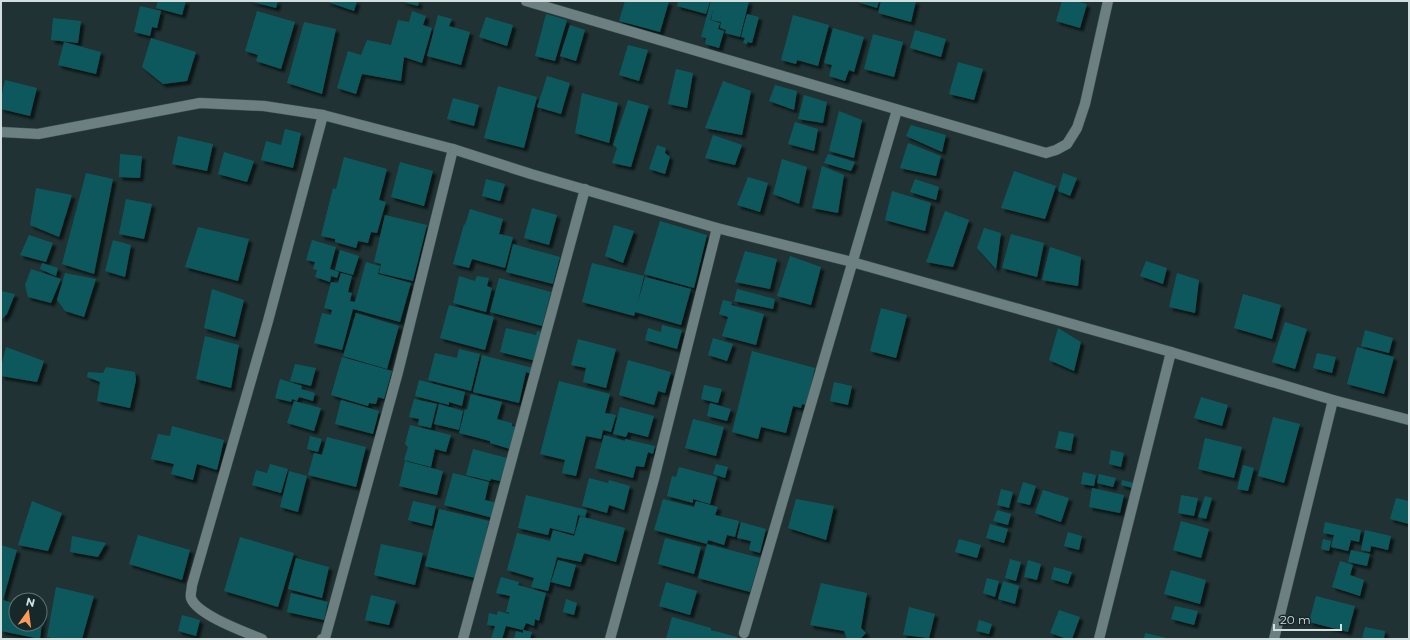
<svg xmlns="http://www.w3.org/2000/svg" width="1410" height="640" font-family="Montserrat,sans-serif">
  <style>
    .building { fill: #11585c; filter: url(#shadow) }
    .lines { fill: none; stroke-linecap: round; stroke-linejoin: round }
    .street-casing { stroke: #415051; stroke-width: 11 }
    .street { stroke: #6c8081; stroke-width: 10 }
  </style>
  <defs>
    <filter id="shadow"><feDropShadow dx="3.5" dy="3.5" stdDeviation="1" flood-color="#0009"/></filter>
  </defs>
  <rect width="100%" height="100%" fill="#203233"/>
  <!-- building -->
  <g class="building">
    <polygon points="158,1 186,1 182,15 156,8"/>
    <polygon points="249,1 278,1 276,8"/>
    <polygon points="325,1 357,1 354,11"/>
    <polygon points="400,1 419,1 418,6"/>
    <polygon points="625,1 669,1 660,32 619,21"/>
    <polygon points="678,1 710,1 706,14 677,6"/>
    <polygon points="711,1 749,1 740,37 725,33 726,30 720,28 721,22 711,20 713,10 710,20 720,23 718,29 724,31 719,48 705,44 706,38 701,37"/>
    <polygon points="854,1 879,1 877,8"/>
    <polygon points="881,1 916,1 911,22 878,13"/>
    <polygon points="1062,1 1075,1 1087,4 1080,28 1056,21"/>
    <polygon points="140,6 161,11 157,28 152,27 150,36 134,32"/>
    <polygon points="257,11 295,22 281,69 256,61 258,55 245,51"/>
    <polygon points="412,11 426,16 423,25 432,28 422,63 404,57 401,81 362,74 356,94 337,88 348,51 361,55 367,40 391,45 398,20 409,22"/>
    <polygon points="546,14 567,20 555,61 535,56"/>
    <polygon points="747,14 759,17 752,43 747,42 747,44 743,43 745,38 741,37"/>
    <polygon points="438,15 452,19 449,26 470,32 461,65 427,56"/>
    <polygon points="793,15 829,25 818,66 797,60 796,64 781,60"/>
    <polygon points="486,17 513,25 507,46 479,37"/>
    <polygon points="53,18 81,21 78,43 51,40"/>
    <polygon points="304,22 336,29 322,94 287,83"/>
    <polygon points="570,25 585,30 576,61 560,56"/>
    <polygon points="833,28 864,37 854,72 849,70 845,81 829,76 832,65 824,63"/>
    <polygon points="915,30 946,39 941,57 910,48"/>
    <polygon points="873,34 903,42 894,77 864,69"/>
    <polygon points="151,38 196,52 187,81 163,84 142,67"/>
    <polygon points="64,42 101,52 96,74 58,65"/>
    <polygon points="628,45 648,50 639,81 619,75"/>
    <polygon points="958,62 983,69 974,100 949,94"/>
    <polygon points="676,69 693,73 687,108 668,104"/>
    <polygon points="547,76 570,83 561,114 537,107"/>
    <polygon points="5,80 37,88 30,116 1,109 1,98"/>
    <polygon points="723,81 751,91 742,135 705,128"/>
    <polygon points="775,85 797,91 794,110 769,101"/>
    <polygon points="498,86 537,97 524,148 484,138"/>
    <polygon points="582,93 618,103 609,143 575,133"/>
    <polygon points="804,95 827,102 823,123 798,119"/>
    <polygon points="453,98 479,105 474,126 447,119"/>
    <polygon points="628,100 649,106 631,167 612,163 617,148 613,145"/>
    <polygon points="839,111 862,120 854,158 829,151"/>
    <polygon points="795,122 818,129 814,151 788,144"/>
    <polygon points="911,125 946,135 942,152 906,136"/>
    <polygon points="285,129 301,133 293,168 261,160 266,141 281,145"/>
    <polygon points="713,135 742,145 735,165 705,158"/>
    <polygon points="178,136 213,144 207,171 172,164"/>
    <polygon points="908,143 941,156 936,176 900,168"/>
    <polygon points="657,145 666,148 665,153 670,157 665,174 649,169"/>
    <polygon points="224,152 254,161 247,182 218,174"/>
    <polygon points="120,154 142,156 140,178 119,177"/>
    <polygon points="828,154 855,162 851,171 824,163"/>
    <polygon points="344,157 387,169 379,200 386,202 377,233 371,232 368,243 358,241 356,248 335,242 335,239 321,236 333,188 336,189"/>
    <polygon points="782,159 807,167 799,204 773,194"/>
    <polygon points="400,162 433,171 424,206 391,197"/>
    <polygon points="822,166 844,175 838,213 812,208"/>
    <polygon points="1014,171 1056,186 1045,219 1001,208"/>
    <polygon points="86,173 113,179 94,274 62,264"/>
    <polygon points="1063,173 1077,178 1070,196 1058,191"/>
    <polygon points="748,177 768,183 760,212 737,205"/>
    <polygon points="486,179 505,184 500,201 482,196"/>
    <polygon points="915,179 939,187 936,200 910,192"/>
    <polygon points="36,188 72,195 59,237 30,225"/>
    <polygon points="892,191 931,203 925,231 885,220"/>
    <polygon points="126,199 152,204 144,239 119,234"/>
    <polygon points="532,208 557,215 549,245 524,238"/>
    <polygon points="470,209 503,219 499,234 513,237 505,268 472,259 469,268 453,264 464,224 465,225"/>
    <polygon points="945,211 969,220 953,267 926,262"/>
    <polygon points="385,215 427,225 413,281 379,273 381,264 374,262"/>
    <polygon points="660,221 707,235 694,288 644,274"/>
    <polygon points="614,225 634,231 623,263 605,256"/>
    <polygon points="198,227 249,239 238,281 185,267"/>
    <polygon points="984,228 1001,233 996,269 977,248"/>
    <polygon points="1011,234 1044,243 1037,277 1002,268"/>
    <polygon points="29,235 53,243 46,262 20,255"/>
    <polygon points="113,240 131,245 125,277 105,271"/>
    <polygon points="312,240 336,247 330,269 339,272 337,278 331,276 330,282 315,277 317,270 313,269 315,262 306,260"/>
    <polygon points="513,244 560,257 553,284 506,272"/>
    <polygon points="1050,247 1081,257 1078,286 1042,280"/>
    <polygon points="340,250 359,256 353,275 335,270"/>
    <polygon points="745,251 777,259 770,289 735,282"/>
    <polygon points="790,256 821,267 811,305 777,296"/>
    <polygon points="1146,261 1167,268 1163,284 1140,276"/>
    <polygon points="366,262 380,266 378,274 411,283 400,322 353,309 342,350 314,343 322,313 331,315 332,310 324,308 331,282 338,283 341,273 352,276 348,292 352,293 350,301 355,302"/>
    <polygon points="42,263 58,268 56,276 40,269"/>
    <polygon points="592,263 644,276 637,305 645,277 691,289 681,325 635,312 634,316 582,302"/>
    <polygon points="31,269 61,279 51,303 28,297 25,285"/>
    <polygon points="65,273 96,279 84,317 65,311 57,300"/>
    <polygon points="1177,273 1199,280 1195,313 1169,307"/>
    <polygon points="459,276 475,281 477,276 489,278 487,286 492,288 486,312 453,303"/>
    <polygon points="499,278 551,292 542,326 490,312"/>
    <polygon points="212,289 244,300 235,337 204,328"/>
    <polygon points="737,289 775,299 773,309 734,301"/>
    <polygon points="1,291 15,294 7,314 3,318 1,318"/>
    <polygon points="1243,294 1281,305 1272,339 1234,328"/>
    <polygon points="723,300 732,302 731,305 764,314 756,345 722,336 728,317 719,314"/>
    <polygon points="449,305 494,317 485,350 440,338"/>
    <polygon points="881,308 907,315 896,358 870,351"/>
    <polygon points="356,313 399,326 387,369 343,356"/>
    <polygon points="1285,322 1307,329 1295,369 1272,362"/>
    <polygon points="662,325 682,330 677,349 645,340 648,328 661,332"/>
    <polygon points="506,328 536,335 537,331 543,332 536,361 500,352"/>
    <polygon points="1058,328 1081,342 1074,371 1049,360"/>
    <polygon points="1365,330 1393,338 1389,353 1361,346"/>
    <polygon points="205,336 239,345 231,388 196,379"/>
    <polygon points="713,338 733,344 727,361 708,355"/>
    <polygon points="578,339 616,349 606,388 583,382 586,368 571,365"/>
    <polygon points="6,347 44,361 37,382 1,376 1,367"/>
    <polygon points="1357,347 1394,357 1384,394 1347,384"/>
    <polygon points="459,349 480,354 471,391 428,380 435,353 457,358"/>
    <polygon points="752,351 815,368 806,405 802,404 801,408 793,406 786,433 761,427 758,439 732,432"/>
    <polygon points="1317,353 1336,357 1332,373 1313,368"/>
    <polygon points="482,355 533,368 531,374 526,372 519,403 473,392"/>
    <polygon points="342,357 392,371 384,399 378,397 376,404 369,403 368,406 331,395"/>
    <polygon points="628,360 671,372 665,393 658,391 654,405 619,395"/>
    <polygon points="295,364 316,368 311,386 290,381"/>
    <polygon points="106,367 135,372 136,380 130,408 97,401 100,382 87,377 88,372 103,373"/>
    <polygon points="280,379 302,386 301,389 315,393 313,401 299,397 297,401 292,399 291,402 275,398"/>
    <polygon points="419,380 465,392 462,406 449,402 449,405 415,396"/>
    <polygon points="559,381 610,394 605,413 616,415 611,432 603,430 601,439 586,436 576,476 562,473 565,460 540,454"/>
    <polygon points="834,382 852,386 848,405 830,401"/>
    <polygon points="704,385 722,389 718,403 701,399"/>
    <polygon points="471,394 502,402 497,419 512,423 512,426 519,428 516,436 513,436 510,449 490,443 490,441 459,433 465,409 467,410"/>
    <polygon points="1201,397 1228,405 1222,426 1194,418"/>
    <polygon points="414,399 437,404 431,428 418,425 419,419 409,417"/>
    <polygon points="341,400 379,411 373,434 335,424"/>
    <polygon points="294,401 321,408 314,431 287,423"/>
    <polygon points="710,403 731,409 727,421 707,416"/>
    <polygon points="439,404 463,411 459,430 434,424"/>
    <polygon points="620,407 654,416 648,437 628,432 626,437 613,434"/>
    <polygon points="1273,417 1300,424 1284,483 1258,476"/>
    <polygon points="693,419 724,427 716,456 685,448"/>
    <polygon points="410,425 451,435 446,452 435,449 431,467 404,460 408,447 405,444"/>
    <polygon points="172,426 224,440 217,470 197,464 193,480 171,474 174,464 151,459 158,434 170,436"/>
    <polygon points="1059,431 1074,434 1071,451 1055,448"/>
    <polygon points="604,435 625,441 625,439 655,446 653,454 648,452 644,467 636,466 633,478 595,468"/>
    <polygon points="310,436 322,439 318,452 307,449"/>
    <polygon points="327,437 366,447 356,487 308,475 314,453 322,455"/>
    <polygon points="1205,438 1242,447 1234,478 1198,469"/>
    <polygon points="473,449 507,458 500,481 491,479 490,481 466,475"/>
    <polygon points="1111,450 1124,453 1121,467 1109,464"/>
    <polygon points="405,461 443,471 437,495 399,486"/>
    <polygon points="270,464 288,469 281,493 252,485 256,470 267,473"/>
    <polygon points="716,464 728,467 725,478 713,474"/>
    <polygon points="1243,465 1254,468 1248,491 1237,489"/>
    <polygon points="679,467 717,477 710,504 693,499 693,503 667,496 672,476 676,477"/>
    <polygon points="289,471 307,476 298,512 280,507"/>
    <polygon points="1083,472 1096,475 1094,486 1081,484"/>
    <polygon points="453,473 489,482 485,500 497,503 493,518 444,505"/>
    <polygon points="1099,474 1116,478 1113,487 1097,483"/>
    <polygon points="589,478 608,483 609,480 630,486 624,510 609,505 607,513 582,506"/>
    <polygon points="1122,480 1134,483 1132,488 1121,485"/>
    <polygon points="1023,482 1036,486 1030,505 1017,502"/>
    <polygon points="1092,488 1124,495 1120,513 1089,507"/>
    <polygon points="1001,489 1013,492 1009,508 997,505"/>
    <polygon points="1043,490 1069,498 1061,522 1035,513"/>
    <polygon points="526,495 587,510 585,517 578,515 574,534 550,528 548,535 518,528"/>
    <polygon points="1181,495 1198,498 1194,516 1178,513"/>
    <polygon points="1205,496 1212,498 1206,519 1198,517"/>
    <polygon points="1396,498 1409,501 1409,524 1390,519"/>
    <polygon points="663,499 694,507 696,501 718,507 715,515 739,521 735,537 727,535 724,545 708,540 707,544 654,530"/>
    <polygon points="796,499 834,506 826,540 788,528"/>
    <polygon points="32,501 62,513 48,551 18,545"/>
    <polygon points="413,501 436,506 432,526 408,520"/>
    <polygon points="439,509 489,521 475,578 425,566"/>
    <polygon points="997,510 1011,514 1008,525 993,521"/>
    <polygon points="580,516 625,528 616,562 584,553 581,562 557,557 548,591 531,587 534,578 507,570 517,533 550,541 553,530 574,536 573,540"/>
    <polygon points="1181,521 1209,529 1201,558 1173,550"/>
    <polygon points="741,522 766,529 760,553 749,550 751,541 737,538"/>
    <polygon points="1325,522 1361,530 1359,542 1351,540 1348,551 1331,547 1334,535 1323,533"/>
    <polygon points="990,524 1008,529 1004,543 986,538"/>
    <polygon points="1365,530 1391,536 1388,550 1371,546 1370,552 1361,550"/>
    <polygon points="1068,532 1082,536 1079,550 1064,546"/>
    <polygon points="138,535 190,550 182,580 129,564"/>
    <polygon points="72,536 106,543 98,557 70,552"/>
    <polygon points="240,537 294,553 278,607 224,591"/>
    <polygon points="665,538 701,547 694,574 658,564"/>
    <polygon points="959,539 981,545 977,558 955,552"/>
    <polygon points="1323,539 1331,541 1329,551 1321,549"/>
    <polygon points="381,544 423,553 415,585 374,575"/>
    <polygon points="707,544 760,558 750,592 698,578"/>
    <polygon points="1,545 17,550 3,600 16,604 16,624 40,624 40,613 43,614 40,639 1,631"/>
    <polygon points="1351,550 1370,554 1367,566 1348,562"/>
    <polygon points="296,558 329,567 322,598 288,589"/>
    <polygon points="1010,559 1021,562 1016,581 1005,578"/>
    <polygon points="558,560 576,565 570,587 551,582"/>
    <polygon points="1028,560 1041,564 1037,580 1024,577"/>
    <polygon points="1340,561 1353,565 1350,575 1364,580 1360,596 1332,587"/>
    <polygon points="1054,567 1072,572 1068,584 1051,579"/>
    <polygon points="1171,570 1206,580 1200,604 1164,594"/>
    <polygon points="501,577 519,582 518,585 546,593 539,621 535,619 534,626 526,623 523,630 506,626 502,639 491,639 495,626 487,625 489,613 497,615 498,611 509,614 509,612 506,612 510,596 496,593"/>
    <polygon points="987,578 999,581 995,597 983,593"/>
    <polygon points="1003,581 1019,586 1015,604 998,599"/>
    <polygon points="666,582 697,591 690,615 659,606"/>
    <polygon points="821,583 867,593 861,628 866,633 860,639 847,639 844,631 810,625"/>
    <polygon points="56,587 94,596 82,639 56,639 47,637"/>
    <polygon points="291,593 328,602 324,620 287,612"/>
    <polygon points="371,595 396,601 389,625 365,620"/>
    <polygon points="1316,596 1355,606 1348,632 1309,622"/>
    <polygon points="566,599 577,603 574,615 563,612"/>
    <polygon points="1175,606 1198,611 1194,625 1171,619"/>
    <polygon points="909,607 935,614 929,638 903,635"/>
    <polygon points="1059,610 1080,617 1072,639 1067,639 1050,633"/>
    <polygon points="182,615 200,620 196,636 178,631"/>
    <polygon points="672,617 711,628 711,630 737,637 737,639 666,639"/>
    <polygon points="979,620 992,624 989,634 976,631"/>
    <polygon points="1365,627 1385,631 1384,639 1362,639"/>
    <polygon points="523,630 532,632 530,639 514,639 516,631 523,633"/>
    <polygon points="1145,633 1167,638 1167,639 1144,639"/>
  </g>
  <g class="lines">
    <!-- street casing -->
    <g class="street-casing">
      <g id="street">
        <polyline points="526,1 1046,153 1056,150 1067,144 1077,128 1085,104 1108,1"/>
        <polyline points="1,132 38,134 200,103 264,106 323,115 453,149 531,174 717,228 852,262 1171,352 1333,400 1409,420"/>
        <polyline points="744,633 897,110"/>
        <path d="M262,639C245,632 197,615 191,598C190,594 192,589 192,585L268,321L323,115"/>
        <polyline points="322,639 325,638 398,372 453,149"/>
        <polyline points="463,639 585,189"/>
        <polyline points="610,639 654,479 717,228"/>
        <polyline points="1099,639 1171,352"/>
        <polyline points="1274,639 1333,400"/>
      </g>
    </g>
    <!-- street -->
    <use href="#street" class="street"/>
  </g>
  <!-- border -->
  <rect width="1410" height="640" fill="none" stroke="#d3dede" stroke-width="4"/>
  <!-- north arrow -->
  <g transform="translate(28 612) rotate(14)"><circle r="19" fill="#162829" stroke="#627171"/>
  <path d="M0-3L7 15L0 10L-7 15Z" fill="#fe9b59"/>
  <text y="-6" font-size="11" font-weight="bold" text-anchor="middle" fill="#d3dede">N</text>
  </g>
  <!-- scale -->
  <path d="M1274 624v6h67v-6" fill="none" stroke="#d3dede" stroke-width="2"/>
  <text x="1280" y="624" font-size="12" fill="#d3dede" stroke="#162829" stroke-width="3" paint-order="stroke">20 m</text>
</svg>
